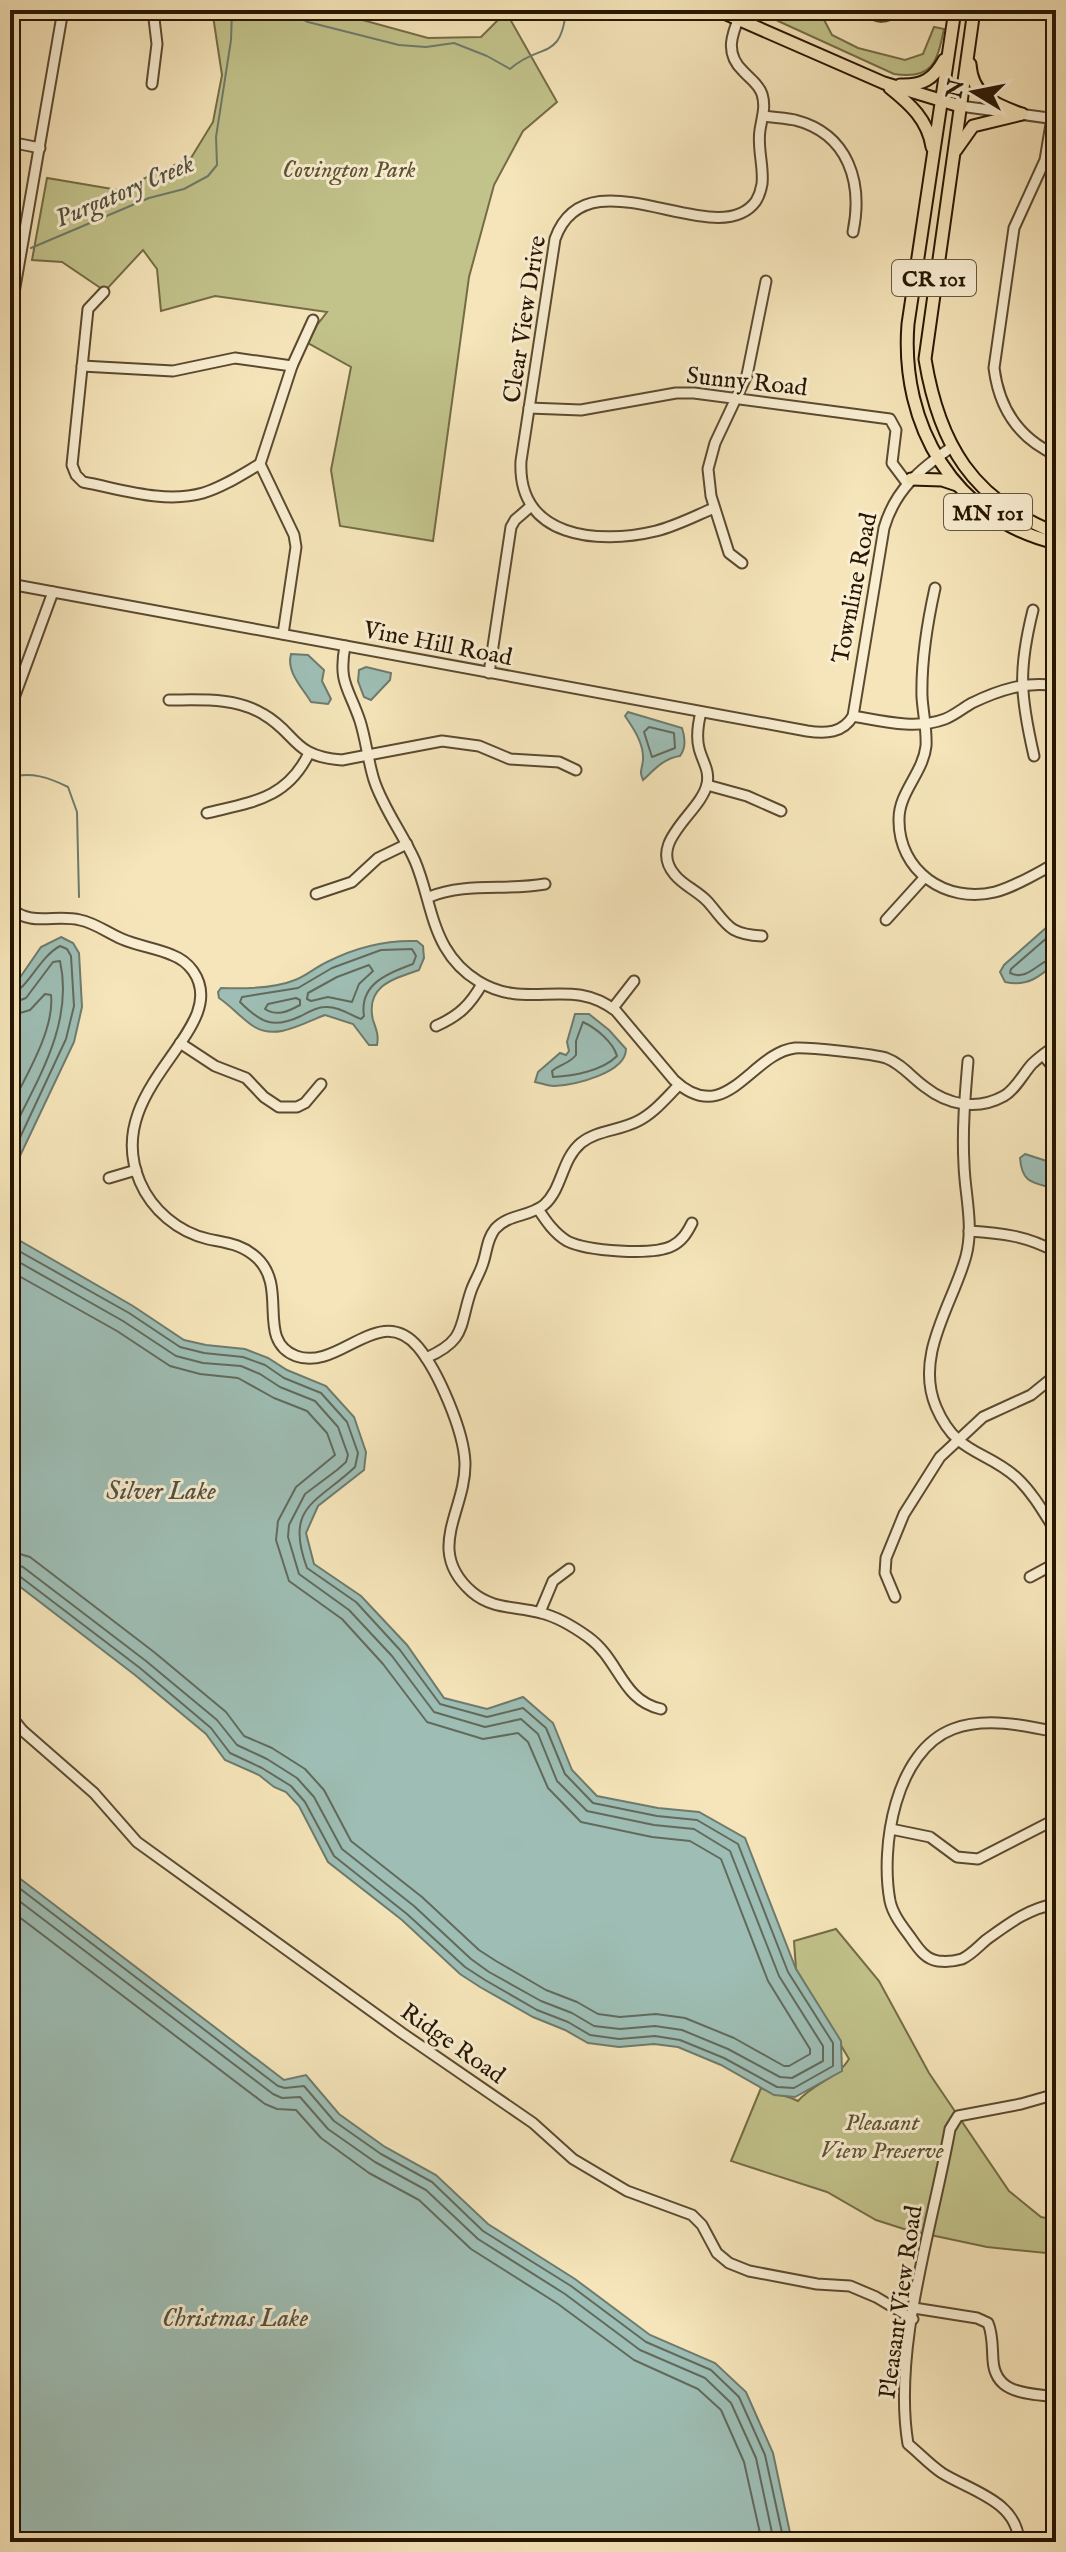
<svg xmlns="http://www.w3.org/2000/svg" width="1066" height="2552" font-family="'IM FELL English',serif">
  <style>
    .green { fill: #c2c38b; stroke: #746c46; stroke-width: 2 }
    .water { fill: #9ebeb5; stroke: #6e7b6d; stroke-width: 2 }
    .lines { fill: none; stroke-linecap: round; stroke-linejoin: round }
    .shore { stroke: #626a5c; stroke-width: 2 }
    .stream { stroke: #6e7b6d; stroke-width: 2 }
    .minor-casing { stroke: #5b4a30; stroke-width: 13 }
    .major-casing { stroke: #271602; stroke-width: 15 }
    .minor { stroke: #f9eed2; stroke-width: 9 }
    .major { stroke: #f6e5ba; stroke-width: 11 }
    .labels { text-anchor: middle; stroke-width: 6; stroke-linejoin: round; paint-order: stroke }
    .shield { fill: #f9eed2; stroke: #665740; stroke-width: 2 }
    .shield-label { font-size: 22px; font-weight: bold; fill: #271602 }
    .park-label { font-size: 24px; font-style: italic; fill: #5d5332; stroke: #f9eed2 }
    .street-label { font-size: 24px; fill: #271602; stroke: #f9eed2 }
    .water-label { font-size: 26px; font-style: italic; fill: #515141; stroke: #f9eed2 }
  </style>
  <rect width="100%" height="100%" fill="#f6e5ba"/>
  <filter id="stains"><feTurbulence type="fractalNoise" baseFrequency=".0025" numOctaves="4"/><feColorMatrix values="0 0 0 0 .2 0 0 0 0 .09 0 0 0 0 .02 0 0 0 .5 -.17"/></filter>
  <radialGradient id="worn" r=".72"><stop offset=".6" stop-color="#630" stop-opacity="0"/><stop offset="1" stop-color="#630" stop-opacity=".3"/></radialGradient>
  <!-- green -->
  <g class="green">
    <polygon points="219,10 326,10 428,38 481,37 506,12 557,102 523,131 494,185 469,277 433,541 340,526 331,470 351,367 308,343 317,325 327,312 215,296 161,311 157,269 143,250 105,291 62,262 32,260 47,178 118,190 191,158 213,122 222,75 213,16"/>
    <path d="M784,10H819L832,35L858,48L905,60L923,54L934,27L944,29C937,62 933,80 894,74L778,21Z"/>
    <path d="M836,1929L879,1981L929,2073L1009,2191L1041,2217L1056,2220V2254L987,2247L907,2230L876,2220L827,2192L731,2161L761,2088C773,2094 786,2095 798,2101C813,2083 837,2079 849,2059L796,1969L794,1941Z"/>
  </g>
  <!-- water -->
  <g class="water">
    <path d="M291,654L308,655L324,670L322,681L331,699L328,704L311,702C302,687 286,672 291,654Z"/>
    <polygon points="366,667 391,673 390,680 371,700 364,697 358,681 359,670"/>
    <path d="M628,712L682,728C685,737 686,748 680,756C664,758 654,770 643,780C639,771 642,770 643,760C644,744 634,729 625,716Z"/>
    <path d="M1056,919V962C1040,977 1027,987 1005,982L1000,972L1004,965Z"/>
    <polygon points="61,937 73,943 79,953 82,1007 74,1042 10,1177 10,992 41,947"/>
    <path d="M417,941L423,946L424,958L419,970C393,979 365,986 373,1020C376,1029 379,1035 377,1045H369L353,1024L325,1015C303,1023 276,1041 253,1026C241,1018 231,1006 219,998L218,992L221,988C245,989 273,989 295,980C306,976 316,967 327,962C356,947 385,940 417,941Z"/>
    <path d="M575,1014H589L609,1030L626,1049C626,1073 575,1085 554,1086C548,1086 541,1083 535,1082L538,1072L560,1053L566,1055L569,1051L567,1042Z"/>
    <path d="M1025,1154L1056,1164V1189C1033,1182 1022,1184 1020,1158Z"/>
    <polygon points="10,1235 133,1306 184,1340 206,1345 245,1349 268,1358 287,1370 326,1386 354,1417 366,1452 364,1470 318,1506 306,1533 314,1564 361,1596 407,1645 444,1698 487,1709 523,1697 553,1723 572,1770 597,1796 658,1808 699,1812 745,1838 796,1969 841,2041 842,2071 795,2097 774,2095 721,2065 678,2047 654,2044 619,2047 588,2043 565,2030 533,2017 480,1987 460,1974 402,1920 328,1862 299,1806 286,1792 274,1787 259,1775 225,1760 206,1734 135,1675 10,1579"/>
    <polygon points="10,1871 284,2080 306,2075 339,2114 385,2147 436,2175 488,2224 575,2279 650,2335 715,2363 746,2392 773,2453 792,2542 10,2542"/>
  </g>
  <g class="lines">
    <!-- shore -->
    <g class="shore">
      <polygon points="649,727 674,733 675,748 652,757 644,732"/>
      <path d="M1056,930L1011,969L1010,973C1028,982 1039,960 1056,957"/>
      <path d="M412,949L416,956L413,964C388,973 359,984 364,1016L361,1019C350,1015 338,1006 325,1007C318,1007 308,1012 301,1016C273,1029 261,1023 240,1002L242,997L298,988L332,968L381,950Z"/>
      <polygon points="369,965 373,971 359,984 352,1002 328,997 311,1001 307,999 308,993 337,977"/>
      <path d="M10,994C26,992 39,957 60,946L67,949L71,956L74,1006L66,1039L10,1159"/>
      <path d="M296,998L300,1000V1005C289,1011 277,1017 265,1009L268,1004Z"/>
      <path d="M10,1004L26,998L53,962L60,961C74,1024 37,1080 10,1136"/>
      <path d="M10,1016L30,1010L45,994L51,995C55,1029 25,1078 10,1108"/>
      <path d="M583,1022C596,1028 613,1042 617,1056C602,1071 573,1076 553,1077L552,1071C560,1064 569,1064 576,1055V1041Z"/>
      <path d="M10,1246L129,1313L180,1347L204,1353L243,1357L265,1365L284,1378L321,1393L347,1422L358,1453L355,1467C317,1503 284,1506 307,1568L356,1602L400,1650L440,1704L487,1717L523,1708L546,1728L565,1774L593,1803L657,1816L697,1820L738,1844L788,1972L833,2043V2066L794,2088L777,2087L724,2058L680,2040L655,2036L619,2039L590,2035L568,2022L537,2010L485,1980L465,1967L407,1914L334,1856L305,1802L291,1786L262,1768L230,1753L211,1728L140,1668L18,1575L10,1573"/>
      <polyline points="10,1257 123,1321 176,1356 203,1363 241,1366 260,1374 280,1387 315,1401 338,1427 348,1455 346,1462 337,1470 305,1494 289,1525 288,1537 299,1574 349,1610 392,1656 434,1712 485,1727 521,1719 538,1734 557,1781 587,1811 654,1825 694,1829 730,1851 779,1976 823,2046 823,2061 792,2078 780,2077 728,2049 682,2030 655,2026 620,2029 594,2026 572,2013 541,2001 489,1972 471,1959 414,1906 342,1849 314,1797 297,1778 267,1759 237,1745 217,1720 146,1661 23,1567 10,1563"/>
      <polyline points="10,1271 117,1331 170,1366 200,1374 238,1378 274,1398 307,1411 327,1433 335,1455 296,1487 278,1521 276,1540 289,1581 342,1619 383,1664 427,1722 483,1739 518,1733 528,1742 548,1788 581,1822 652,1837 690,1841 721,1859 768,1981 810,2049 810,2054 789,2066 784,2066 734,2038 685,2018 656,2014 620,2017 598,2014 577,2002 546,1990 496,1961 479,1950 422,1897 351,1841 324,1790 305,1769 272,1748 244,1736 226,1712 154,1652 30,1557 10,1551"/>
      <polyline points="10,1881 278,2086 285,2088 304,2086 334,2121 381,2154 432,2182 483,2231 571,2286 646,2342 711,2370 739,2397 765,2455 784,2542"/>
      <polyline points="10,1894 273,2094 282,2098 300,2097 328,2129 375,2162 426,2190 478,2239 565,2294 640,2350 705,2378 731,2403 756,2458 774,2542"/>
      <polyline points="10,1910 265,2104 277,2109 296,2110 321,2138 369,2173 419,2200 471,2249 558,2304 634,2360 698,2389 721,2410 744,2462 762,2542"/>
    </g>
    <!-- stream -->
    <g class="stream">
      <path d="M285,10L308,22L399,45L426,47L454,43L487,56L510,69C540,42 561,62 566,10"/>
      <polyline points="31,248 149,198 184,189 208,176 217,165 216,137 231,40 232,12 235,10"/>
      <path d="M10,777C32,772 48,777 68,787L77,812L79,897"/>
    </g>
    <!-- minor casing -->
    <g class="minor-casing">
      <g id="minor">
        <path d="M869,10C877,19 887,18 894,10"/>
        <polyline points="152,84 157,44 153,10"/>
        <polyline points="960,106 1056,119"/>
        <path d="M763,116C773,117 785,118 795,120C849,134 863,183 853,232"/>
        <path d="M1052,118L1045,160L1014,228L994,368C999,408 1018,438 1056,455"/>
        <polyline points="10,142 40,148"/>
        <path d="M104,292L88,309L72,465L76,475L83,482C121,489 164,504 203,493C223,487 241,475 260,464"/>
        <polyline points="10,316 63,10"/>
        <polyline points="82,366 173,371 235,358 292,366"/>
        <polyline points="529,408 581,410 676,393 694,393 890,419 896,430 892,463 907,483"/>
        <path d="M714,508C695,516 676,526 656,531C598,545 517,538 521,461L555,239C587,148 717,256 756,201C759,196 761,190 762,184C764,166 757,148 760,130C762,117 766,107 762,94C758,83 750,79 743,71C723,52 733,32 742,10"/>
        <polyline points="742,563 729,553 711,496 708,469 715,443 747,375 766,281"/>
        <path d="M10,584L807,731C826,734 843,733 853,716L884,528C895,490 920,469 952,447"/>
        <path d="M935,588C927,624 921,659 922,697C923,713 927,730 926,746C923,773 899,792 899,819C898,871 946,904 995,892C1015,887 1037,873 1056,863"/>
        <path d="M1033,610C1018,670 1020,695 1034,756"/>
        <polyline points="283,634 296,547 294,535 260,464 292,366 313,320"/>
        <path d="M345,646C338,683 349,688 360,721C366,740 368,761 374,780C383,808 403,834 415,861C427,889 430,921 445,947C453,961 465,973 478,981C528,1012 570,975 616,1011L674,1080C726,1129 751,1053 795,1048C808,1047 874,1054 886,1058C902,1064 912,1078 925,1087C948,1105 977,1111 1004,1096C1016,1089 1023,1074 1032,1064C1039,1057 1048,1051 1056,1045"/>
        <polyline points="489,673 511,527 515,520 530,507"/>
        <path d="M169,700C200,700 235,697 263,714C298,734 291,756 342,760L442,741L479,746L510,759L559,762L576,770"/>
        <polyline points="10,709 53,592"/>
        <path d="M701,712C698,724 696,736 699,748C702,761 710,770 707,784C701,813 646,842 675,875C684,886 698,891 708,902C728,925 728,934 762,936"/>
        <path d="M853,716C882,721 916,730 945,719C955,715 963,708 972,703C999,690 1026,681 1056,686"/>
        <polyline points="707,785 747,796 781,811"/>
        <path d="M207,813C252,802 287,799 309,753"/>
        <polyline points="316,894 352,882 378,858 407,844"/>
        <path d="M429,897C466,882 506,891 545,884"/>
        <path d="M10,908C32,927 54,914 80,920C95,923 108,933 122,939C138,946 156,948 172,955C180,958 188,964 193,971C234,1030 99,1087 140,1182C152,1210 178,1232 208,1239C227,1243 242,1244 257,1258C289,1288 255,1340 296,1356C339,1372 379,1301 418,1347C438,1371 464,1431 465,1463C466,1511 424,1550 472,1592C493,1610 517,1606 541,1613C558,1617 574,1627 588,1637C620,1660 621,1700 661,1709"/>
        <polyline points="886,920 924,878"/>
        <polyline points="613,1008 634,981"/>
        <path d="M436,1026C459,1016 470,1005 482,984"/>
        <polyline points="180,1043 215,1066 246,1078 264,1097 279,1107 297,1107 305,1103 321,1084"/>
        <polyline points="1043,1055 1056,1071"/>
        <path d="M968,1061C965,1096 962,1130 964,1165C965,1195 974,1225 966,1256C953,1304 914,1355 936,1407C957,1456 985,1449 1017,1478C1033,1493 1044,1513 1056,1532"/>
        <polyline points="109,1178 136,1170"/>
        <path d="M538,1209C546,1221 554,1233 567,1241C587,1251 652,1256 672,1246C682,1241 687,1233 692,1223"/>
        <path d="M969,1231C1002,1233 1027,1236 1056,1252"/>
        <path d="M426,1358C467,1340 459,1326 471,1291C474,1282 480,1273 483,1263C487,1251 487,1239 495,1229C508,1214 529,1217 544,1205C563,1188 561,1160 581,1143C597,1130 619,1131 638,1121C654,1113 666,1098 679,1085"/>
        <polyline points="1030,1577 1056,1563"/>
        <polyline points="895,1597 885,1573 886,1558 904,1514 940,1457 983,1417 1031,1395 1052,1378"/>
        <polyline points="540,1612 553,1581 569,1569"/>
        <polyline points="10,1715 23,1731 94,1793 137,1842 402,2033 533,2123 573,2159 627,2191 692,2215 702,2225 717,2253 729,2263 749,2271 817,2284 850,2286 876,2297 913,2319"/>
        <path d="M1056,1732C1024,1725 985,1717 953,1729C895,1751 880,1847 890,1901C893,1915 903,1927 911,1938C918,1948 925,1959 938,1961C946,1962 955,1961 962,1959C971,1955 979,1946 986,1940C1008,1924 1029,1908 1056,1904"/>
        <polyline points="891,1829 930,1837 957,1857 978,1859 1056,1819"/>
        <path d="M914,2308L977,2318L988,2323C993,2335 992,2346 993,2360C995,2395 1028,2393 1056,2397"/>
        <path d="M1019,2542C1017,2501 971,2491 942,2473C930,2465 919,2453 908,2444C892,2348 933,2225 950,2129L958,2116L1021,2104L1056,2094"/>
      </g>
    </g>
    <!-- major casing -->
    <g class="major-casing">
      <g id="major">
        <polyline points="717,10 884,83 960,106"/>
        <path d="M955,10L908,324C900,425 954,519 1056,543"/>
        <path d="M974,10L925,359C939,444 972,500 1056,533"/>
        <path d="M970,64C972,96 994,104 1021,114"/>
        <path d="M900,85C922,86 934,79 944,60"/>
        <path d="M890,88C910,104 928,120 932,147"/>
        <polyline points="956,150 973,126 1022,114"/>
        <polyline points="911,479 942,480 957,485"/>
      </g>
    </g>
    <!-- minor -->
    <use href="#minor" class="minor"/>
    <!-- major -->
    <use href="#major" class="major"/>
  </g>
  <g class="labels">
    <!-- shield labels -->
    <g class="shield">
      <rect x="892" y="260" width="84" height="36" rx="6"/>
      <rect x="944" y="494" width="88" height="36" rx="6"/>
    </g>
    <g class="shield-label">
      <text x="934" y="286">CR 101</text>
      <text x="988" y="520">MN 101</text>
    </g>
    <!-- park labels -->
    <g class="park-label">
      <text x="349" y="177">Covington Park</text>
      <text x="882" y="2130">Pleasant<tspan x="882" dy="28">View Preserve</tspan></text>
    </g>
    <!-- street labels -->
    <g class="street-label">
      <text transform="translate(524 319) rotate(-81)" y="8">Clear View Drive</text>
      <text transform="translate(747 381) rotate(6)" y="8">Sunny Road</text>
      <text transform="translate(854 588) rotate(-79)" y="8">Townline Road</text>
      <text transform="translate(438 643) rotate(11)" y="8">Vine Hill Road</text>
      <text transform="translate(453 2043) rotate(35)" y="8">Ridge Road</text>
      <text transform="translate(900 2302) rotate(-82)" y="8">Pleasant View Road</text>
    </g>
    <!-- water labels -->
    <g class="water-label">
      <text transform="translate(124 190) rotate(-23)" y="9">Purgatory Creek</text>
      <text x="161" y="1499">Silver Lake</text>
      <text x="235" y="2326">Christmas Lake</text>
    </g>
  </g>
  <!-- margin -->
  <rect width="1066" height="2552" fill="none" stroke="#f6e5ba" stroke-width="40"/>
  <rect x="12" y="12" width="1042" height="2528" fill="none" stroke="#271602" stroke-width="4"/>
  <rect x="20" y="20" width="1026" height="2512" fill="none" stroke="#271602" stroke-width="2"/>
  <!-- north arrow -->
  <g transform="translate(974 92) rotate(280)" stroke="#f9eed2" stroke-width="6" paint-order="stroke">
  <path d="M0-6L14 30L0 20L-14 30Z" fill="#271602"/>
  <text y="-12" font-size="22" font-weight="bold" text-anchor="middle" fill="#271602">N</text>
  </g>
  <rect width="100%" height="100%" filter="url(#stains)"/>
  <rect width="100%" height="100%" fill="url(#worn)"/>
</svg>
